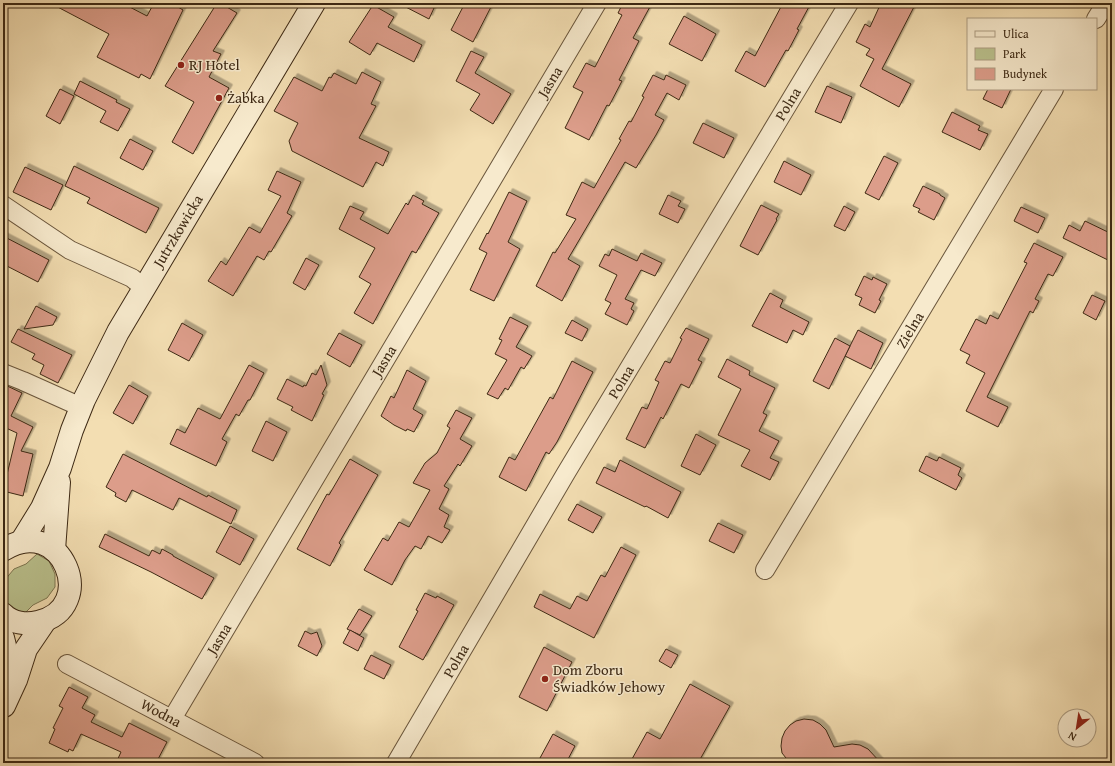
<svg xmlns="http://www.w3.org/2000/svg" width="1115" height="766" font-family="'Gentium Book Plus',serif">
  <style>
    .green { fill: #bac18d; stroke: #7c7550 }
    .building { fill: #dc9d8a; stroke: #3d2914; filter: url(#shadow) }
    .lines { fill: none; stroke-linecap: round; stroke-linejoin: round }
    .street-casing { stroke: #6a563c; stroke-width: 20 }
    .secondary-casing { stroke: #3d2914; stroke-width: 24 }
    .street { stroke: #f7eacd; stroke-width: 18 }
    .secondary { stroke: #f7eacd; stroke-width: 22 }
    .poi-dot { fill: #8f2418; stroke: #f7eacd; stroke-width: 1.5 }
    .labels { text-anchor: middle; stroke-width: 3; stroke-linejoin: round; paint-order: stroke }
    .poi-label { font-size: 15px; fill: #3d2914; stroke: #f7eacd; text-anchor: start }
    .street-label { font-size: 15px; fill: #3d2914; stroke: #f7eacd }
  </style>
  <defs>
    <filter id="shadow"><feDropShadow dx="3.5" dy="-3.5" stdDeviation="0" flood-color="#0004"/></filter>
  </defs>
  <rect width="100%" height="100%" fill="#f3deb2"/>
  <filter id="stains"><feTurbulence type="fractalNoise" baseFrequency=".005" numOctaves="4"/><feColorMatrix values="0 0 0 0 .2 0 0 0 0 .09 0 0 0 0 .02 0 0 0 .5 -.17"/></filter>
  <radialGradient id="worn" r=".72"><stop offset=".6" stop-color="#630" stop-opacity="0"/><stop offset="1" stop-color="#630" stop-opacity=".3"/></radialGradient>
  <!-- green -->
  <polygon class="green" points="37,554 49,561 55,574 55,587 47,598 33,605 23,615 8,606 3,594 4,581 14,569 26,564"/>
  <!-- building -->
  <g class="building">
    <polygon points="50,3 122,3 147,16 154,3 180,3 178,7 183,10 150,79 141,74 139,78 97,57 109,34"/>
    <polygon points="217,3 220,3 237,13 213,51 221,54 209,77 229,88 193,154 172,142 194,102 165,86"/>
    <polygon points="398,3 425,3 434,8 429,19"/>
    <polygon points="465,3 493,3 473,42 451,30"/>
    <polygon points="623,3 652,3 633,38 639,41 619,80 622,81 609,106 607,105 589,140 565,128 583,92 573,87 586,63 595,67 622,15 618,13"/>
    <polygon points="783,3 811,3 797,29 799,30 788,51 786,50 765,87 735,71 746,51 755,56"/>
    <polygon points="881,3 916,3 882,69 911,84 899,107 860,86 874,59 866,55 870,49 856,42 865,24 870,27"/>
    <polygon points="373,5 394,17 388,27 422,45 414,62 377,43 370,55 349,42"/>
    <polygon points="684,16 716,34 702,61 669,44"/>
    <polygon points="471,51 484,57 475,73 511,94 493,124 470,110 480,94 456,81"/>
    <polygon points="362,72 381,82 371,104 376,106 359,138 389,152 383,166 376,162 363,187 292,151 289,141 298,123 274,111 294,77 322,91 329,77 331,78 334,73 356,84"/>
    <polygon points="653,75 664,80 666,75 686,85 679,100 667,93 655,115 664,120 656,135 636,168 625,162 568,259 580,266 562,301 536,286 553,252 555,253 576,219 566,215 582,182 594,188 621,140 619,139 629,121 631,122 644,97 642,96"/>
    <polygon points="80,81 117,100 116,102 130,109 118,131 100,122 106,111 74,94"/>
    <polygon points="827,86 852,97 841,123 815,112"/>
    <polygon points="60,89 74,96 60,124 46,116"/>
    <polygon points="988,89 1011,89 1002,108 983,99"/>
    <polygon points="952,112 980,126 978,130 988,134 980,150 942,132"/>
    <polygon points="703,123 734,138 724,158 693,143"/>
    <polygon points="130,139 153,151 143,170 120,158"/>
    <polygon points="884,156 898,163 879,200 865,193"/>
    <polygon points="784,161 811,175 801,195 774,182"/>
    <polygon points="74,166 159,208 146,233 87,203 90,198 65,186"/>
    <polygon points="25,167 63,185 51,210 13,192"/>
    <polygon points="277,171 301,182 287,213 292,216 271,252 269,251 264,260 257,256 233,296 208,281 221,261 226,265 249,227 260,233 281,196 268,190"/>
    <polygon points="923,186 940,194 940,195 945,198 934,220 918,212 920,209 913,206"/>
    <polygon points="509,192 527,201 508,242 520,249 494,301 470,290 487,253 479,249 487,233 488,234"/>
    <polygon points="413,195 424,201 422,204 439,213 416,253 412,251 373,324 354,313 371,284 359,277 375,248 339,229 350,206 364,212 360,219 388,234 406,203 408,205"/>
    <polygon points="668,195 681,201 678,206 685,209 678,223 659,214"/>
    <polygon points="761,205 779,214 776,219 777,220 758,255 740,246"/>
    <polygon points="844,206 855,212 845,231 834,226"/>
    <polygon points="1021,207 1045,218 1038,233 1014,221"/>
    <polygon points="1085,221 1112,234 1112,262 1063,238 1069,225 1080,231"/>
    <polygon points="3,236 49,260 38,282 3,264"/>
    <polygon points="1034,243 1063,257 1053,276 1048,274 1035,299 1039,301 1033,313 1030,311 987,397 1008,407 998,427 966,411 985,373 966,363 970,355 960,350 976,319 986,324 990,315 998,319 1027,263 1024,262"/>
    <polygon points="612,249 637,261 641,253 662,263 655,276 641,270 625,299 634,303 631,309 634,311 627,325 605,314 611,303 605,300 617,275 599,266 605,254 609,256"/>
    <polygon points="306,258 319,265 305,290 293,283"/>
    <polygon points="864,276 872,280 873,277 887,284 879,300 881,301 875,313 859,305 862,298 855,295"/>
    <polygon points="770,293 783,300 780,307 809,322 803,335 793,330 787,343 752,326"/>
    <polygon points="1092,295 1105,301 1096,320 1083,313"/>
    <polygon points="36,306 57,317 53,325 24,329"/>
    <polygon points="510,317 528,326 516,347 532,356 524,369 521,367 508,390 505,388 498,399 487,394 507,360 495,354 502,340 499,339"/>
    <polygon points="572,320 588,329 582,341 565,333"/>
    <polygon points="182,323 203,335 189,361 168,350"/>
    <polygon points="686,328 709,339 698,360 702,362 689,388 681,384 663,419 661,417 645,448 626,439 642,407 647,409 659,382 655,380 665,361 670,363 682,339 680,338"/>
    <polygon points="18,329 72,355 58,383 40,374 44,365 32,359 35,354 11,342"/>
    <polygon points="858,330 883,343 871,369 845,356"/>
    <polygon points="339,333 362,345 350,367 327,354"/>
    <polygon points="835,338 850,346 829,389 813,381"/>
    <polygon points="727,359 750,371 749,375 775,388 763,413 767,415 759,431 779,441 770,458 779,462 770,480 741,466 750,450 718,435 741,389 718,377"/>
    <polygon points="572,361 593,372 557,442 549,454 546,452 526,491 499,477 509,457 515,460 550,397 553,399"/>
    <polygon points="249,365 264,373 250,400 248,400 239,416 236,414 222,439 227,442 216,466 170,444 177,429 185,433 198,408 220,419"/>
    <polygon points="321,365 327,385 322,394 324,395 312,421 291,410 293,407 277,399 287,379 303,387 304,385 306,386 312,373 316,375"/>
    <polygon points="407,370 426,381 413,409 423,415 414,432 407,429 406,431 394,425 381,416 391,396 394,398"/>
    <polygon points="3,384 22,393 11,416 33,427 21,451 33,454 23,496 3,491 17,433 6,428 3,433"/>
    <polygon points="129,385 148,396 133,424 113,413"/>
    <polygon points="456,410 472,418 460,439 472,446 460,466 458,464 444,486 449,489 439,509 449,515 444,527 450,530 442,543 428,536 421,549 415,546 405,560 392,585 364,570 383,538 388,541 399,522 409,527 430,490 413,483 425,463 437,453 450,428 447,426"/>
    <polygon points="266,421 287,432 273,461 252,451"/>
    <polygon points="696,434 716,445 700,475 681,466"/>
    <polygon points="123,454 207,497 208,495 237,510 231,524 179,498 173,510 132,490 126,502 115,496 116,493 106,487"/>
    <polygon points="926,456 937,461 939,457 961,468 958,475 962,478 956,490 919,471"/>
    <polygon points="350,459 378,475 339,543 341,545 330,566 297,549 327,494 329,495"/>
    <polygon points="620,460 681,492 668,518 646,506 645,507 596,483 604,467 615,472"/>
    <polygon points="577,504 602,517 593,533 568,520"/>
    <polygon points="718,523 743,535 734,553 709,541"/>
    <polygon points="230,526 254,539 240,565 216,552"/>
    <polygon points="105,534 149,556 152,550 160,554 162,549 173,555 173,556 214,578 202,599 151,572 99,547"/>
    <polygon points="621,547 636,555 594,638 534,607 540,594 570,609 577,596 587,601 601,575 605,577"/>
    <polygon points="425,593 436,598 437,596 454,605 423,660 399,647 418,611 416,610"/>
    <polygon points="359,609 372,616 360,635 347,629"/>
    <polygon points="350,630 364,638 358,651 343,643"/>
    <polygon points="305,631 311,634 317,632 322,646 317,656 298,646"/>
    <polygon points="544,647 572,662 547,711 519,697"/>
    <polygon points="666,649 678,655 671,668 659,661"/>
    <polygon points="371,655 391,665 384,679 364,669"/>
    <polygon points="690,684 730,706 698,763 640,763 632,759 647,732 660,739"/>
    <polygon points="69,687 88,697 82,708 95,715 91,722 122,737 129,723 167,742 156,763 116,763 121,752 81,734 73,751 69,749 68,752 49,743 55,729 53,728 63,708 59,706"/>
    <polygon points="804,719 813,720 820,724 826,730 834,747 852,744 860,745 868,749 881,763 790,763 782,753 781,746 782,738 785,731 790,725 796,721"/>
    <polygon points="553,734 575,746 566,763 549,763 540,758"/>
  </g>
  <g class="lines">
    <!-- street casing -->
    <g class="street-casing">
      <g id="street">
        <polyline points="1096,19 1106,3"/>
        <polyline points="3,205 70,250 132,278 144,288"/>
        <polyline points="3,373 23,381 81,407"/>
        <polyline points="765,570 1054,89"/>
        <polyline points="67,664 255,763"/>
        <polyline points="172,719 597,3"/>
        <polyline points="396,763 566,473 849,3"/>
      </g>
    </g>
    <!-- secondary casing -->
    <g class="secondary-casing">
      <g id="secondary">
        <polyline points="21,542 42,508 60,468 72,430 84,400 118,332 314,3"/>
        <path d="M3,550C62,512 100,608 38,622C26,625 12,623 3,614"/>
        <polyline points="54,550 59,482"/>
        <polyline points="3,638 5,646 3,671 4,699"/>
        <polyline points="4,706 16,680 26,649 45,621"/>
      </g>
    </g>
    <!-- street -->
    <use href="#street" class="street"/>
    <!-- secondary -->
    <use href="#secondary" class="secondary"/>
  </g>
  <!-- markers -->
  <g class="poi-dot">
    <circle cx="181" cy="65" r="4"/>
    <circle cx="219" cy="98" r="4"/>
    <circle cx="545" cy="679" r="4"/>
  </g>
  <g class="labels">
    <!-- poi labels -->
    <g class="poi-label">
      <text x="189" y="70">RJ Hotel</text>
      <text x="227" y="103">Żabka</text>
      <text x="553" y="675">Dom Zboru<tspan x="553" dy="17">Świadków Jehowy</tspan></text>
    </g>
    <!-- street labels -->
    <g class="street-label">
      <text transform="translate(550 82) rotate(-59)" y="5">Jasna</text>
      <text transform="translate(788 104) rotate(-59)" y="5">Polna</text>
      <text transform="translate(178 231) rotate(-59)" y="5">Jutrzkowicka</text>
      <text transform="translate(910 330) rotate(-59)" y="5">Zielna</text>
      <text transform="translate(384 361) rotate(-59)" y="5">Jasna</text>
      <text transform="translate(621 382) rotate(-59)" y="5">Polna</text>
      <text transform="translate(219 639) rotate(-59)" y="5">Jasna</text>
      <text transform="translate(456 661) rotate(-60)" y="5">Polna</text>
      <text transform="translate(161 713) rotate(28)" y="5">Wodna</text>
    </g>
  </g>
  <!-- margin -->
  <rect width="1115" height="766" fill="none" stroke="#f3deb2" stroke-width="16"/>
  <rect x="4" y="4" width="1107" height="758" fill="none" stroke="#3d2914" stroke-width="2"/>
  <rect x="8" y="8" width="1099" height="750" fill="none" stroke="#3d2914"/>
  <!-- legend -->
  <rect x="967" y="18" width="130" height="72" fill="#f7eacd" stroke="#ad9d83"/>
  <rect x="975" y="31" width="20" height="6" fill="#f7eacd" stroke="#ad9d83"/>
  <text x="1003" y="38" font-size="12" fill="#3d2914">Ulica</text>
  <rect x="975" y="48" width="20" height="12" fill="#bac18d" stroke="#ad9d83"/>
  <text x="1003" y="58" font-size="12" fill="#3d2914">Park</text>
  <rect x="975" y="68" width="20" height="12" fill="#dc9d8a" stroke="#ad9d83"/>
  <text x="1003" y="78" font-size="12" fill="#3d2914">Budynek</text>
  <!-- north arrow -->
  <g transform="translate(1077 728) rotate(210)"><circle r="19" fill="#f7eacd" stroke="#ad9d83"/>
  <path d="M0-3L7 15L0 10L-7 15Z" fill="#8f2418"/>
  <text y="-6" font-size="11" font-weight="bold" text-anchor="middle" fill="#3d2914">N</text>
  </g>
  <rect width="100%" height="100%" filter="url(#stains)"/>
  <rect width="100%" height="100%" fill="url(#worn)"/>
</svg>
